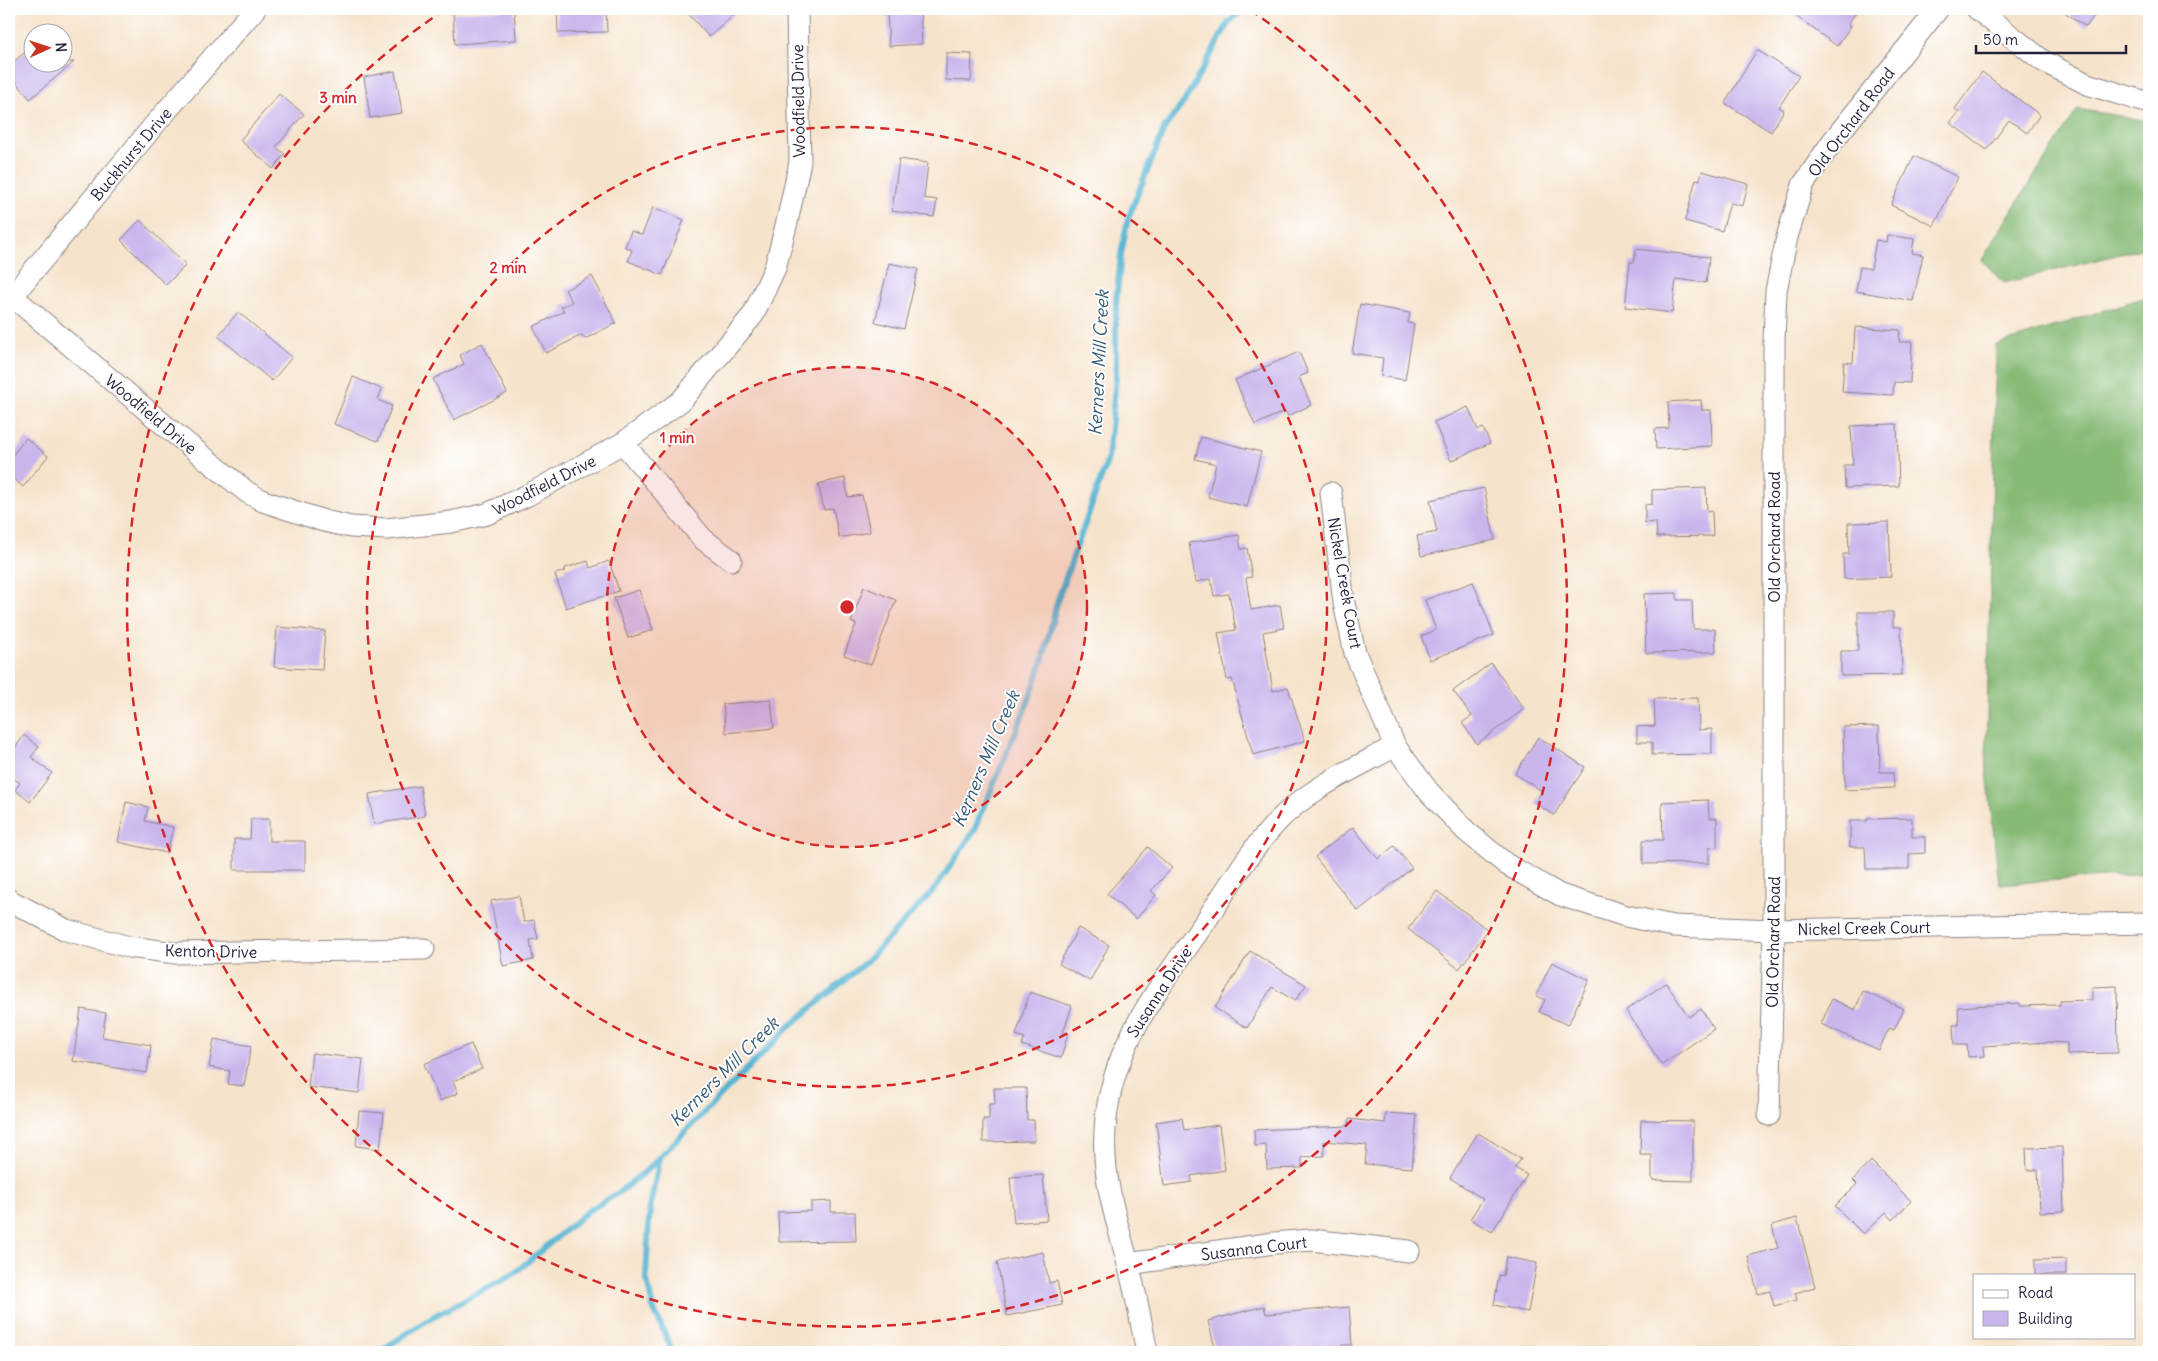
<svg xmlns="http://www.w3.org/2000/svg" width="2158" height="1361" font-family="Delius,sans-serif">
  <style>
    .forest { fill: #86ba75; stroke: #546e58 }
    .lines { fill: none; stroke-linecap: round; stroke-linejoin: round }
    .stream { stroke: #54b4d2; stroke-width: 6 }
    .building { fill: #c9b6ed }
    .minor-casing { stroke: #8c8283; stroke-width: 23 }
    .minor { stroke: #fff; stroke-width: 21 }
    .ring { fill: none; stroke: #d62828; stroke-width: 2.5; stroke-dasharray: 9 6 }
    .labels { text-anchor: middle; stroke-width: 4; stroke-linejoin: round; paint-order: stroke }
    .street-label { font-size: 16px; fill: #22223b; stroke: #fff }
    .water-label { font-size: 18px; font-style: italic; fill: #365c77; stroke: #fff }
    .centre { fill: #d62828; stroke: #fff; stroke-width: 2.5 }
    .ring-label { font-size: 15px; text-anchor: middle; font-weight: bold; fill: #d62828; stroke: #fff; stroke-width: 4; stroke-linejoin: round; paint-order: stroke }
  </style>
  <rect width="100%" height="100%" fill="#fff"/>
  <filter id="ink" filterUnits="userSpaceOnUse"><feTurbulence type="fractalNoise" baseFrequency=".02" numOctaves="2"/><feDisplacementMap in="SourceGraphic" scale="10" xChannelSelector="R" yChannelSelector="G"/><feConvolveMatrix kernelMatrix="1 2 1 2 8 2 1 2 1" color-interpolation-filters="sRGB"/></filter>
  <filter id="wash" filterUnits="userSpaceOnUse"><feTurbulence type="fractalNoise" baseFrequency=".0096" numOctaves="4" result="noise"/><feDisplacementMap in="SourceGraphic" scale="20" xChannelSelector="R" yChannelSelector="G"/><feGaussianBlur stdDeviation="1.12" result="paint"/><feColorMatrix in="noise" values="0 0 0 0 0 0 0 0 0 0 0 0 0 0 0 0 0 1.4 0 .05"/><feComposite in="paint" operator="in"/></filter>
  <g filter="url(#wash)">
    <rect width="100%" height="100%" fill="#f6e3cb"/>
    <!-- forest -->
    <g class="forest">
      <polygon points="2078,109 2149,121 2149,247 2004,283 1982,260 2017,202"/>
      <polygon points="2149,296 2149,874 1999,884 1986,761 1996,345"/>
    </g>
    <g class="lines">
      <!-- stream -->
      <g class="stream">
        <polyline points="660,1158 650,1206 646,1276 653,1308 673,1352"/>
        <polyline points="379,1352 432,1317 512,1275 588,1211 618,1193 647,1170 789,1027 868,960 934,890 974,831 1027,705 1043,659 1058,599 1108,459 1116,378 1116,303 1121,254 1128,218 1165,127 1184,102 1229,22 1244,9"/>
      </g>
    </g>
    <g id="blocks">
      <!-- building -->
      <g class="building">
        <polygon points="514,9 516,40 455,44 453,13"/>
        <polygon points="557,9 606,9 607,32 558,33"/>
        <polygon points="684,9 740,9 709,37"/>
        <polygon points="887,9 920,9 922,44 889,46"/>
        <polygon points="1786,9 1858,9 1848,24 1851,26 1837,46"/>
        <polygon points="2060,9 2099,9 2086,27"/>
        <polygon points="32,46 32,62 74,62 30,99 9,73 9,66"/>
        <polygon points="1757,50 1799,76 1779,107 1784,110 1771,132 1725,103"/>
        <polygon points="946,53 972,54 971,81 946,80"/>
        <polygon points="395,71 402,113 370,118 364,77"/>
        <polygon points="1982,72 2040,115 2027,133 2009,120 1987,150 1950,123 1959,112 1955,109"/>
        <polygon points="279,94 304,114 276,147 285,154 273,169 240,140"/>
        <polygon points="1914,156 1958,177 1934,226 1891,205"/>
        <polygon points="899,159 928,163 924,198 937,200 934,217 892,211"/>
        <polygon points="1702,171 1748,184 1743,206 1730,203 1722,231 1685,221 1696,179 1700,180"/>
        <polygon points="653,207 684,220 662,275 628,261 632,250 625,247 631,231 642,235"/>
        <polygon points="140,220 186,265 166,285 121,240"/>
        <polygon points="1887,235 1914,239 1912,253 1923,255 1913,301 1856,291 1860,267 1871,269 1876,240 1886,242"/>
        <polygon points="1636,249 1709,257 1706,283 1676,279 1672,313 1625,307 1630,262 1634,262"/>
        <polygon points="889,263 918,269 904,329 875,322"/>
        <polygon points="592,276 616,323 585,339 582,335 546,353 533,327 564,311 561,307 572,302 565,290"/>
        <polygon points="1360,304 1410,313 1408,323 1414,324 1405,380 1381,376 1383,358 1352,353"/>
        <polygon points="238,312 292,357 272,381 218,336"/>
        <polygon points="1855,327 1900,330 1899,342 1912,342 1910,383 1894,382 1893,395 1842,392 1844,362 1853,363"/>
        <polygon points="482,343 507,393 454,420 433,379 464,364 460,355"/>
        <polygon points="1299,352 1308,373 1299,377 1311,405 1288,416 1285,411 1255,425 1235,380"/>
        <polygon points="353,377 382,389 378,400 392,406 378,441 334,424"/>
        <polygon points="1701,400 1702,410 1711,410 1712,446 1656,449 1655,429 1669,428 1668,402"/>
        <polygon points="1468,407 1478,430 1483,428 1490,443 1451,461 1434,422"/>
        <polygon points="1890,424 1897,424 1899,486 1845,488 1844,465 1853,465 1851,426"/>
        <polygon points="1201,437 1261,452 1247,507 1208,497 1216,464 1195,459"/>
        <polygon points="26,438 48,456 23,487 9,475 9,460"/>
        <polygon points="845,478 848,497 862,495 870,532 839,538 833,508 824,510 818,484"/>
        <polygon points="1484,488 1495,540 1421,556 1417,536 1437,532 1430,500"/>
        <polygon points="1706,488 1707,512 1712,511 1713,536 1657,537 1656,522 1645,523 1645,505 1652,504 1652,490"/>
        <polygon points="1889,522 1891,577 1844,579 1843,554 1849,554 1848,523"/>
        <polygon points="1239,535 1241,549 1247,548 1252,577 1246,578 1251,610 1280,605 1284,628 1263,632 1273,691 1288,687 1305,741 1253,755 1232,679 1227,680 1218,633 1236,630 1229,594 1214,596 1211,579 1196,582 1189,543"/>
        <polygon points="588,561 590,568 609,561 619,591 566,608 555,574 565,571 565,568"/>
        <polygon points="1473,582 1494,635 1430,660 1421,636 1436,630 1425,600"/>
        <polygon points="864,587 896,600 871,665 844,655 856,624 851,622"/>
        <polygon points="639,590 653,630 628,638 614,598"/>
        <polygon points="1677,593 1677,600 1692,600 1693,629 1715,629 1716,652 1646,653 1644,594"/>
        <polygon points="1858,612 1893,612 1893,627 1901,627 1902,675 1841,676 1841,651 1858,651"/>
        <polygon points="277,627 325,631 322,670 274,667"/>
        <polygon points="1491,663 1524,709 1477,744 1462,723 1472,716 1453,691"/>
        <polygon points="1698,698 1699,730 1712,729 1712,754 1652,755 1652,742 1637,742 1637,727 1655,726 1654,699"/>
        <polygon points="771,700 774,728 726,733 723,704"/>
        <polygon points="1879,726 1880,772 1893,772 1894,788 1845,790 1843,727"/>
        <polygon points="24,735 39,747 31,757 52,773 30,802 15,790 20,783 9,775 9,742 16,747"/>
        <polygon points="1538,737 1585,767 1554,815 1535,803 1542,791 1515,774"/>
        <polygon points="420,786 425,816 374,824 369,794"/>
        <polygon points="1708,800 1709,818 1717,818 1717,847 1709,848 1709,863 1643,864 1643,840 1663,840 1662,802"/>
        <polygon points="126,802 148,807 145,821 173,827 167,853 118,842"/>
        <polygon points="1912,818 1912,837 1925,837 1925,853 1909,854 1909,869 1866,869 1865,847 1850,847 1850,821 1867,821 1867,819"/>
        <polygon points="251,819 269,819 269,841 305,841 305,870 234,870 234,839 250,839"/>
        <polygon points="1353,827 1378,859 1394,846 1412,868 1358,911 1315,857"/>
        <polygon points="1148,847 1172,868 1151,891 1156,895 1136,919 1107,894"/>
        <polygon points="1437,891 1488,930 1459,969 1408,929"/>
        <polygon points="519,896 524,922 534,920 538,939 530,940 533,960 503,966 491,901"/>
        <polygon points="1078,928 1109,945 1090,981 1059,964"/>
        <polygon points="1250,951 1306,985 1295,1001 1272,987 1247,1028 1215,1008"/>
        <polygon points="1552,962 1589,980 1568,1025 1539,1012 1545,1000 1536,996"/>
        <polygon points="1666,983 1689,1017 1701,1009 1714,1029 1662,1065 1626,1010"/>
        <polygon points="2117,986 2118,1053 2067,1054 2067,1043 2048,1042 1983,1046 1984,1056 1968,1057 1967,1045 1954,1045 1953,1025 1959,1025 1958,1007 2020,1003 2020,1006 2060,1005 2060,1001 2092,1000 2092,987"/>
        <polygon points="1863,991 1904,1009 1894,1030 1889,1028 1879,1050 1821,1024 1832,999 1855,1010"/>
        <polygon points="1030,992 1072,1006 1063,1033 1068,1034 1061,1058 1022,1045 1025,1038 1016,1035"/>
        <polygon points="81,1009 106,1013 102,1037 151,1045 147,1073 73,1061"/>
        <polygon points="214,1039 251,1046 244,1086 228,1084 230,1071 209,1067"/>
        <polygon points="471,1044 482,1069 453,1081 458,1093 440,1101 424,1064"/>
        <polygon points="312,1053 363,1059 359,1093 308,1087"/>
        <polygon points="994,1088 1026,1088 1027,1120 1034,1120 1035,1141 983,1142 983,1119 989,1119 989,1104 995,1104"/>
        <polygon points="359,1111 384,1113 380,1149 356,1146"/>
        <polygon points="1386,1113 1417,1115 1412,1168 1365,1164 1367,1145 1324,1141 1324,1156 1302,1157 1302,1168 1267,1169 1266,1145 1255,1146 1254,1130 1348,1126 1349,1119 1385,1123"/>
        <polygon points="1182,1118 1184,1130 1219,1125 1225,1170 1191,1176 1192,1182 1164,1186 1156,1122"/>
        <polygon points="1641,1120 1693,1121 1693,1181 1652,1180 1652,1155 1640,1155"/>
        <polygon points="1478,1133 1521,1159 1515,1168 1527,1175 1492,1232 1470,1219 1483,1199 1450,1178"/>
        <polygon points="2062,1147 2064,1211 2040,1212 2038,1170 2027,1170 2026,1148"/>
        <polygon points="1871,1161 1911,1201 1893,1220 1886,1212 1863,1234 1835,1206 1857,1184 1853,1180"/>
        <polygon points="1043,1175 1047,1220 1014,1223 1010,1177"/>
        <polygon points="831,1201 831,1212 855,1212 856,1241 779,1242 778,1212 811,1211 811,1202"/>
        <polygon points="1797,1218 1815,1287 1795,1293 1797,1300 1774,1306 1770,1291 1758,1294 1748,1256 1778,1248 1772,1225"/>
        <polygon points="1043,1252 1049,1283 1057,1281 1062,1305 1007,1316 997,1262"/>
        <polygon points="1506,1257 1537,1263 1528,1312 1494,1305 1499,1275 1503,1276"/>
        <polygon points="2066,1259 2066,1275 2035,1275 2035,1260"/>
        <polygon points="1264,1306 1266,1314 1349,1307 1352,1345 1342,1345 1343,1352 1216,1352 1208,1321"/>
      </g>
    </g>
  </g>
  <g filter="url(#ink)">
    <use href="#blocks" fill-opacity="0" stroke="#8c8283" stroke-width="1"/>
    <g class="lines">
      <!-- minor casing -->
      <g class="minor-casing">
        <g id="minor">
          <polyline points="1977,9 2043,61 2087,84 2149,103"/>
          <polyline points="12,296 169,429 247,492 263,501 324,521 351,527 387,529 451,522 487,514 528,495 623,443 681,401 753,315 775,268 787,222 800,162 797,9"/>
          <polyline points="9,300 156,123 255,9"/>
          <polyline points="623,443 703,539 731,560"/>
          <polyline points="1331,493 1344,603 1355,653 1395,746 1429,792 1466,831 1506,864 1560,895 1626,916 1673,926 1774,930 2149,923"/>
          <polyline points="9,900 66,930 129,947 176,953 424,949"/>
          <polyline points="1769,1115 1774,930 1774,341 1776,291 1787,237 1803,185 1832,142 1938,9"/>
          <polyline points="1128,1264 1274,1243 1311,1240 1409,1251"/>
          <path d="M1147,1352C1141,1323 1136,1293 1128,1264C1119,1229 1107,1193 1105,1157C1099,1059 1155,994 1207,919C1229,886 1250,850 1278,821C1309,788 1356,768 1395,746"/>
        </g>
      </g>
      <!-- minor -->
      <use href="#minor" class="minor"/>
    </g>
  </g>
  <!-- distance rings -->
  <circle cx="847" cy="607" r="240" fill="#d62828" fill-opacity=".12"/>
  <g class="ring">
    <circle cx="847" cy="607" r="240"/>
    <circle cx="847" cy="607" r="480"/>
    <path d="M1250 10A720 720 0 1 1 444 10"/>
  </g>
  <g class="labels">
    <!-- street labels -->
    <g class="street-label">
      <text transform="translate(798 101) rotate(-91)" y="6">Woodfield Drive</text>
      <text transform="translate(1851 122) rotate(-53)" y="6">Old Orchard Road</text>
      <text transform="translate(131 154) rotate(-50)" y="6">Buckhurst Drive</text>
      <text transform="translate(151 414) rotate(40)" y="6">Woodfield Drive</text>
      <text transform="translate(544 485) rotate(-27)" y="6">Woodfield Drive</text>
      <text transform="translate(1774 537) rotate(-90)" y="6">Old Orchard Road</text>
      <text transform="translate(1345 583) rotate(80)" y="6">Nickel Creek Court</text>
      <text transform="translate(1864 928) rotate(-1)" y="6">Nickel Creek Court</text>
      <text transform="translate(1773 942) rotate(-89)" y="6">Old Orchard Road</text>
      <text transform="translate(211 951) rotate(1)" y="6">Kenton Drive</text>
      <text transform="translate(1159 992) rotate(-57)" y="6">Susanna Drive</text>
      <text transform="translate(1254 1248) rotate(-7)" y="6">Susanna Court</text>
    </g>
    <!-- water labels -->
    <g class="water-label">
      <text transform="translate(1099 363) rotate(-87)" y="6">Kerners Mill Creek</text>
      <text transform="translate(986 759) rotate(-67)" y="6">Kerners Mill Creek</text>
      <text transform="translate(724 1072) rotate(-45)" y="6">Kerners Mill Creek</text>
    </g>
  </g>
  <circle cx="847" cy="607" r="8" class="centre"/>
  <g class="ring-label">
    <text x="338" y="103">3 min</text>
    <text x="508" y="273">2 min</text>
    <text x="677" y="443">1 min</text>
  </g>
  <!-- margin -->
  <rect width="2158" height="1361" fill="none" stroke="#fff" stroke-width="30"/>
  <!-- legend -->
  <rect x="1973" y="1274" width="162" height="65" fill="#ffffff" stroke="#a7a7b1"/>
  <rect x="1983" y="1290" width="25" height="8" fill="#ffffff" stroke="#a7a7b1"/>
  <text x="2018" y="1298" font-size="15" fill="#22223b">Road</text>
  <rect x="1983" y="1311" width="25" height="15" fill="#c9b6ed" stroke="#a7a7b1"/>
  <text x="2018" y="1324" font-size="15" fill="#22223b">Building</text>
  <!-- north arrow -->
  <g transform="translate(48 48) rotate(87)"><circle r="24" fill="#ffffff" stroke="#a7a7b1"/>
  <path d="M0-4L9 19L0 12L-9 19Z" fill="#c8321e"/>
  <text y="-8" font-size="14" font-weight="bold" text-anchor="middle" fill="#22223b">N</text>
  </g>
  <!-- scale -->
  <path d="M1976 45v8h150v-8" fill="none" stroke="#22223b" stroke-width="2.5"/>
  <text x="1983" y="45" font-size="15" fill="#22223b" stroke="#ffffff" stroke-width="4" paint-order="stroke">50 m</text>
</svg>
